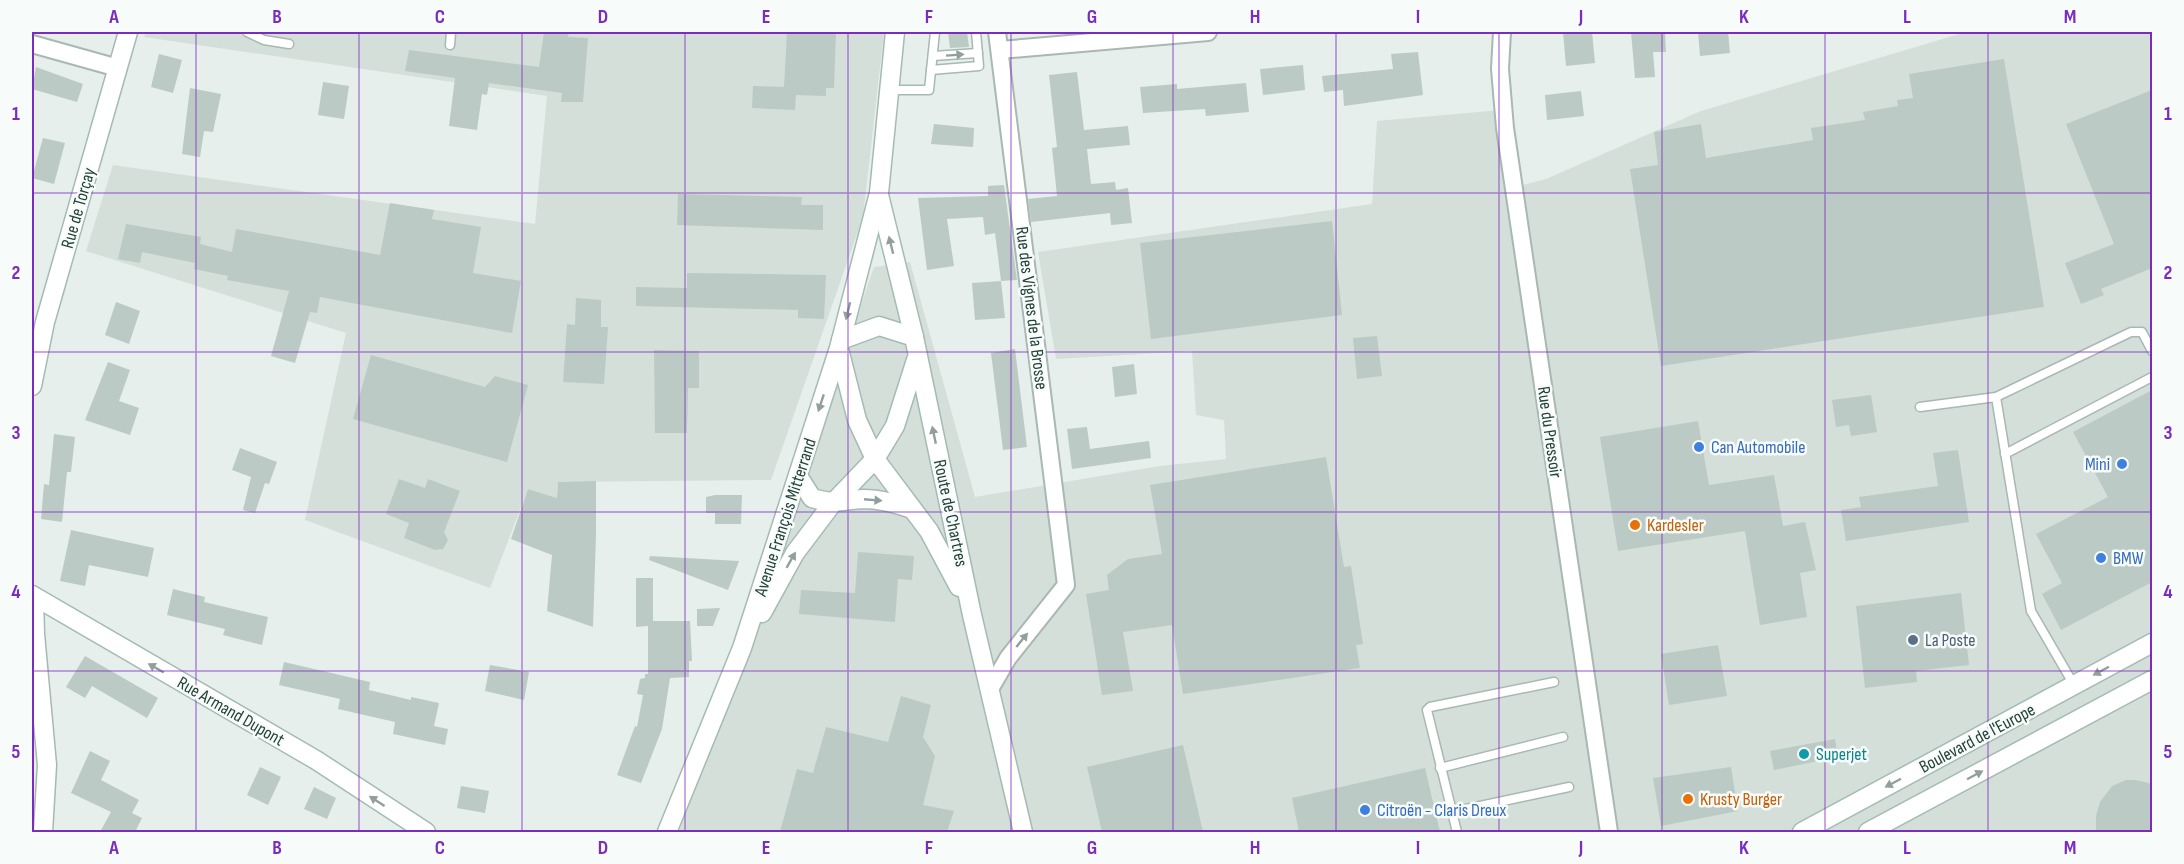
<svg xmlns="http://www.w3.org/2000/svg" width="2184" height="864" font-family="'Sofia Sans Condensed',sans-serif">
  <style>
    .built { fill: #d4dfda }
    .building { fill: #bbcac4 }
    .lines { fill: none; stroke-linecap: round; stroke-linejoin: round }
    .lane-casing { stroke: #a8b8b2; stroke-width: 11 }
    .street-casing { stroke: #a8b8b2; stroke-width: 20 }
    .secondary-casing { stroke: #a4bbb3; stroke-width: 21 }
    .lane { stroke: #fff; stroke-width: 8 }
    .street { stroke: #fff; stroke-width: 16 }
    .secondary { stroke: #fff; stroke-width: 18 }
    .oneway { fill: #92a09c }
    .grid { fill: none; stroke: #7b2cbf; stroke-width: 1.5; stroke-opacity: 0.55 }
    .shop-dot { fill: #3f7fe0; stroke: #f7fbf9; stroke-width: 2 }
    .food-dot { fill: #e8710a; stroke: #f7fbf9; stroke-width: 2 }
    .service-dot { fill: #5c6f8a; stroke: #f7fbf9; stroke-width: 2 }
    .culture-dot { fill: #0f9aa8; stroke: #f7fbf9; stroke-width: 2 }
    .labels { text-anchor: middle; stroke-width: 5; stroke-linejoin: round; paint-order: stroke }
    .street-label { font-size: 18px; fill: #24423a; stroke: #f7fbf9 }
    .shop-label { font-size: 18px; fill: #366cbe; stroke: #f7fbf9; text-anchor: start }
    .food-label { font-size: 18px; fill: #c56008; stroke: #f7fbf9; text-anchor: start }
    .service-label { font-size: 18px; fill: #4e5e75; stroke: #f7fbf9; text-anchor: start }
    .culture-label { font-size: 18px; fill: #0d838f; stroke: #f7fbf9; text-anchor: start }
    .neatline { fill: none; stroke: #7b2cbf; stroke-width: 2 }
    .grid-label { font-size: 20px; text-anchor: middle; font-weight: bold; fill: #7b2cbf }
  </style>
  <rect width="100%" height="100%" fill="#e6efeb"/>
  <!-- built -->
  <g class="built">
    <polygon points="146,32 884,32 863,217 771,480 558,482 557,498 528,489 490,588 305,520 346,333 86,251 113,165 535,224 547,96 144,37"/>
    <polygon points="1966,32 2152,32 2152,832 679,832 874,267 910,262 975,497 1160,466 1226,459 1224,420 1196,415 1192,351 1056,359 1038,252 1372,204 1377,121 1512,109 1523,185 1546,179 1701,111"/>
  </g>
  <!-- building -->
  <g class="building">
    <polygon points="544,32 569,32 568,37 588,38 583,102 561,102 562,93 489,83 487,95 482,94 477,130 449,126 455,78 405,71 409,50 539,67"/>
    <polygon points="787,32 836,32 834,88 826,88 826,96 796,95 795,110 752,108 753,86 784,87"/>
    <polygon points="948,32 967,32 969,47 950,48"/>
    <polygon points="1563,32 1592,32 1595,63 1566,66"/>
    <polygon points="1631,32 1665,32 1666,52 1653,52 1655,77 1635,78"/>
    <polygon points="1698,32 1728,32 1730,53 1700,56"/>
    <polygon points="1418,52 1423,95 1344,106 1343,90 1324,92 1322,76 1393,69 1391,54"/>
    <polygon points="159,54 182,60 173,93 151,87"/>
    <polygon points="2004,59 2044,307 1661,366 1630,169 1658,165 1654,132 1701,124 1706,158 1813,140 1811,128 1865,120 1863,112 1898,106 1897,100 1913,98 1909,74"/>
    <polygon points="1303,65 1305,90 1263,95 1260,69"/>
    <polygon points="36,67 83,84 77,102 32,89"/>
    <polygon points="1077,72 1084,130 1128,126 1130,145 1087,149 1091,184 1115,182 1116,190 1128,188 1132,223 1111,225 1110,213 1031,222 1028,199 1057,196 1052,148 1057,147 1049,75"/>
    <polygon points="323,82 349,86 344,119 318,115"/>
    <polygon points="1246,83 1249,112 1206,116 1205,109 1143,113 1140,87 1177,84 1177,89"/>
    <polygon points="190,88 221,94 213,132 204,131 200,157 182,154"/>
    <polygon points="2152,90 2152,268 2101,289 2104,295 2081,304 2065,263 2114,244 2066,124"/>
    <polygon points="1581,91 1584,116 1547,120 1545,95"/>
    <polygon points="934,124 974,128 973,147 931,144"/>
    <polygon points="43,138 65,143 54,184 32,178"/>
    <polygon points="1004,185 1017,280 1001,281 995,233 985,235 983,217 947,219 954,266 927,270 918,198 988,196 988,186"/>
    <polygon points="678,194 802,197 801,205 823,205 823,230 677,225"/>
    <polygon points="390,203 434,210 432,219 481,227 473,273 521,281 512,333 320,297 317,313 310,312 295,363 271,356 289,291 227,280 228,276 194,269 195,263 142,252 140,263 118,259 126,224 201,237 200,244 232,252 236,229 380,255"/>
    <polygon points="1332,221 1342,315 1151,339 1140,243"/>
    <polygon points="687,273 826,275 824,319 798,318 798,310 636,306 636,287 687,288"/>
    <polygon points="1001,281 1005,318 975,320 972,283"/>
    <polygon points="576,298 601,300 601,327 608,327 604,384 563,382 567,324 575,325"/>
    <polygon points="116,302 140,311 129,344 105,335"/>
    <polygon points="1377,336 1382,376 1357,379 1353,338"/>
    <polygon points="1015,349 1027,447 1003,450 991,353"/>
    <polygon points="654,350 699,351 699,388 688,388 687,433 655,433"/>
    <polygon points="371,355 485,387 495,376 528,385 507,462 353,419"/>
    <polygon points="108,362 130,370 119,401 139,408 130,435 85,420"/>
    <polygon points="1134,364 1137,394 1115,397 1112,367"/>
    <polygon points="2152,390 2152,582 2061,630 2042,594 2062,583 2036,534 2108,497 2073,432"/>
    <polygon points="1871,395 1877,432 1851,436 1849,425 1836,427 1832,400"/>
    <polygon points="1698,421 1709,485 1774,475 1783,526 1805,522 1816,570 1800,573 1807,617 1760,625 1745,531 1618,551 1600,437"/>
    <polygon points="1087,427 1090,449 1149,441 1151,458 1072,469 1067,429"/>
    <polygon points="54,434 75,437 71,472 67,472 62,522 41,519 44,484 49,485"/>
    <polygon points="240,448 277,462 269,484 265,483 255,513 243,510 251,477 232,470"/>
    <polygon points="1958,450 1969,522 1846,541 1841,510 1861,507 1859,497 1938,486 1933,453"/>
    <polygon points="1326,457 1344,567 1351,566 1363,644 1356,645 1360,668 1183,694 1172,625 1123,632 1133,691 1102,695 1086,594 1109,590 1107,575 1128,559 1162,554 1150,485"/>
    <polygon points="399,479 425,488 428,479 460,491 444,532 448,540 443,549 435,550 404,538 409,523 386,514"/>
    <polygon points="596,481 596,535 593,627 547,611 552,555 511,539 528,489 557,498 558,482"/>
    <polygon points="715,495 742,495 741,524 715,524 715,513 706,513 706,497"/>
    <polygon points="71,530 154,548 148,577 89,565 85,586 60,581"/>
    <polygon points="858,552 914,556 912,580 898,579 895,622 799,614 801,590 855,593"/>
    <polygon points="650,556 739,561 728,590 649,560"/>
    <polygon points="636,578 653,578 653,621 690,621 692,661 689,661 689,677 670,678 662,729 641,783 617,775 635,726 637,727 643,695 637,694 640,679 645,678 645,674 648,674 648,626 636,627"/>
    <polygon points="173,589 205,597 204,602 268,617 262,645 223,635 225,629 167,615"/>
    <polygon points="1961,593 1969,665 1916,671 1917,682 1865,688 1856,606"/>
    <polygon points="720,608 713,626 697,626 697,609"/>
    <polygon points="1718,645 1727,696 1669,705 1661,654"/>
    <polygon points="85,656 158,698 147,718 92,686 85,698 66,687"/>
    <polygon points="284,662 370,682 369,690 411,700 411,697 439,703 434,726 448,729 445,745 393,734 395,722 338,709 340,699 279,685"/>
    <polygon points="490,665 529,672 524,700 485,691"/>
    <polygon points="901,696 931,705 923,737 935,756 923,805 954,811 947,832 780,832 797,769 813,773 826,727 888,742"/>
    <polygon points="1835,739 1838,757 1774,770 1770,751"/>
    <polygon points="1183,745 1203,832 1102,832 1087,767"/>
    <polygon points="90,751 110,761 101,780 139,800 132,813 142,818 135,832 100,832 111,812 71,793"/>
    <polygon points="260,767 281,777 268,805 247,795"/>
    <polygon points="1731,767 1738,811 1661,826 1653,778"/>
    <polygon points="1425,768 1440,832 1299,832 1292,798"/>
    <polygon points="2126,780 2136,780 2152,784 2152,832 2096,832 2096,816 2100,802 2112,786"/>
    <polygon points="461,786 489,791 485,813 457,808"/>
    <polygon points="314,787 336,798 327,819 304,809"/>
  </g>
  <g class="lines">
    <!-- lane casing -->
    <g class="lane-casing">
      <g id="lane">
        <polyline points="247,32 264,40 289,44"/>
        <polyline points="450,45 451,32"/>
        <polyline points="933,56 978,53"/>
        <polyline points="931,70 979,66 976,32"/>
        <polyline points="889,90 929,90 935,32"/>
        <polyline points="1920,407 1996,397"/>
        <polyline points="2005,454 2152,377"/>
        <polyline points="2074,685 2031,611 1996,397 2131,332 2142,332 2152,351"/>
        <polyline points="1440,768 1563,737"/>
        <polyline points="1452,812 1569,787"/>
        <polyline points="1457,832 1427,710 1430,707 1554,682"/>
      </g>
    </g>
    <!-- street casing -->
    <g class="street-casing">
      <g id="street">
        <polyline points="1502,32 1500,69 1505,128 1609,832"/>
        <polyline points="32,44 118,68"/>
        <polyline points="1000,50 1208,32"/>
        <polyline points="990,689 1008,658 1066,585 997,32"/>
      </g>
    </g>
    <!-- secondary casing -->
    <g class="secondary-casing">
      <g id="secondary">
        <polyline points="879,195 914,337 972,615 1023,832"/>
        <polyline points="841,340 879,326 914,337"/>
        <polyline points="839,349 857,420 875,459 929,531 959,587"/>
        <polyline points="32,386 45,322 128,32"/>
        <path d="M798,476L812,498C836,505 841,500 864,499C881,499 896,504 912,509"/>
        <polyline points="32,595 316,760 426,832"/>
        <polyline points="34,597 35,634 47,765 43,832"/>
        <polyline points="762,613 795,553 832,504 875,459 895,426 916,360"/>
        <polyline points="667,832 742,648 839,348 879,193 895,32"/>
        <polyline points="1802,832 2152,643"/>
        <polyline points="1868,832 2152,680"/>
      </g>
    </g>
    <!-- lane -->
    <use href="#lane" class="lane"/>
    <!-- street -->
    <use href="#street" class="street"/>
    <!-- secondary -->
    <use href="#secondary" class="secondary"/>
  </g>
  <!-- one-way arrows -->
  <defs><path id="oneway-solid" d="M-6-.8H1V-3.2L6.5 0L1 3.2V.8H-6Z" transform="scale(1.5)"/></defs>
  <g class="oneway">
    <use href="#oneway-solid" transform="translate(955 55) rotate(-4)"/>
    <use href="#oneway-solid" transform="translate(891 245) rotate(-104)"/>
    <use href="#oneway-solid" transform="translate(848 311) rotate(104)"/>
    <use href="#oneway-solid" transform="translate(821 403) rotate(108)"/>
    <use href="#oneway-solid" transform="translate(934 435) rotate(-102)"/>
    <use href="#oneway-solid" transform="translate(873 500) rotate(5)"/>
    <use href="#oneway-solid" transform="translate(791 560) rotate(-60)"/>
    <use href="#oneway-solid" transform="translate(1022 640) rotate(-51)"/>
    <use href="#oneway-solid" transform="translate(156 668) rotate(-150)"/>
    <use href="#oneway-solid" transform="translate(2101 671) rotate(152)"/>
    <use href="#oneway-solid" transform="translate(1975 775) rotate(-28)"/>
    <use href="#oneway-solid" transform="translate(1893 783) rotate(152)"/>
    <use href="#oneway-solid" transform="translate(377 801) rotate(-147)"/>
  </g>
  <!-- grid -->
  <path class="grid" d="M196,32V832M359,32V832M522,32V832M685,32V832M848,32V832M1011,32V832M1173,32V832M1336,32V832M1499,32V832M1662,32V832M1825,32V832M1988,32V832M32,193H2152M32,352H2152M32,512H2152M32,671H2152"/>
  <!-- markers -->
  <g class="shop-dot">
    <circle cx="1699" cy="447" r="6"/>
    <circle cx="2122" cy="464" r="6"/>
    <circle cx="2101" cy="558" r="6"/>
    <circle cx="1365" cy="810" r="6"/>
  </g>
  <g class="food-dot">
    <circle cx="1635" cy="525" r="6"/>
    <circle cx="1688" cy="799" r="6"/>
  </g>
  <circle class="service-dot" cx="1913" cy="640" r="6"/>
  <circle class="culture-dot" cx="1804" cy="754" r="6"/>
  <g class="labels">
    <!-- street labels -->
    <g class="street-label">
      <text transform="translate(78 208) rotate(-74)" y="6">Rue de Torçay</text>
      <text transform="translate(1032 308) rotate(83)" y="6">Rue des Vignes de la Brosse</text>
      <text transform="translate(1550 432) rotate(82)" y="6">Rue du Pressoir</text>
      <text transform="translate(951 513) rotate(78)" y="6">Route de Chartres</text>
      <text transform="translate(785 517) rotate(-72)" y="6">Avenue François Mitterrand</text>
      <text transform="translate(231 711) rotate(30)" y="6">Rue Armand Dupont</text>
      <text transform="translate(1977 738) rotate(-28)" y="6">Boulevard de l'Europe</text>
    </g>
    <!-- shop labels -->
    <g class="shop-label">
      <text x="1711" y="453">Can Automobile</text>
      <text x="2110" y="470" text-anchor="end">Mini</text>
      <text x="2113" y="564">BMW</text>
      <text x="1377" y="816">Citroën - Claris Dreux</text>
    </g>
    <!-- food labels -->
    <g class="food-label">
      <text x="1647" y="531">Kardesler</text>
      <text x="1700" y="805">Krusty Burger</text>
    </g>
    <!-- service labels -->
    <g class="service-label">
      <text x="1925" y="646">La Poste</text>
    </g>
    <!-- culture labels -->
    <g class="culture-label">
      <text x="1816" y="760">Superjet</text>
    </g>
  </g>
  <!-- border -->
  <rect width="2184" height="864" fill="none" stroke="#f7fbf9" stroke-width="66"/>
  <rect x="33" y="33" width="2118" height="798" class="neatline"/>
  <g class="grid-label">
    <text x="114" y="23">A</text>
    <text x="277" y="23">B</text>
    <text x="440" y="23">C</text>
    <text x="603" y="23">D</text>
    <text x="766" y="23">E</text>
    <text x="929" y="23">F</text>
    <text x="1092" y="23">G</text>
    <text x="1255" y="23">H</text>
    <text x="1418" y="23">I</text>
    <text x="1581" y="23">J</text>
    <text x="1744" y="23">K</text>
    <text x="1907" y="23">L</text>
    <text x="2070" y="23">M</text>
    <text x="16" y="120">1</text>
    <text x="2168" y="120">1</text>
    <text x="16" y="279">2</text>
    <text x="2168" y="279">2</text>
    <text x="16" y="439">3</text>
    <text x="2168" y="439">3</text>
    <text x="16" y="598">4</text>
    <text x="2168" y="598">4</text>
    <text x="16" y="758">5</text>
    <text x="2168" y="758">5</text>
    <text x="114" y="854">A</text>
    <text x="277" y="854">B</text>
    <text x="440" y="854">C</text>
    <text x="603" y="854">D</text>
    <text x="766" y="854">E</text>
    <text x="929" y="854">F</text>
    <text x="1092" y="854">G</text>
    <text x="1255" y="854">H</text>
    <text x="1418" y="854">I</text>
    <text x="1581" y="854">J</text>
    <text x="1744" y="854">K</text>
    <text x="1907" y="854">L</text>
    <text x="2070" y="854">M</text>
  </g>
</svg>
